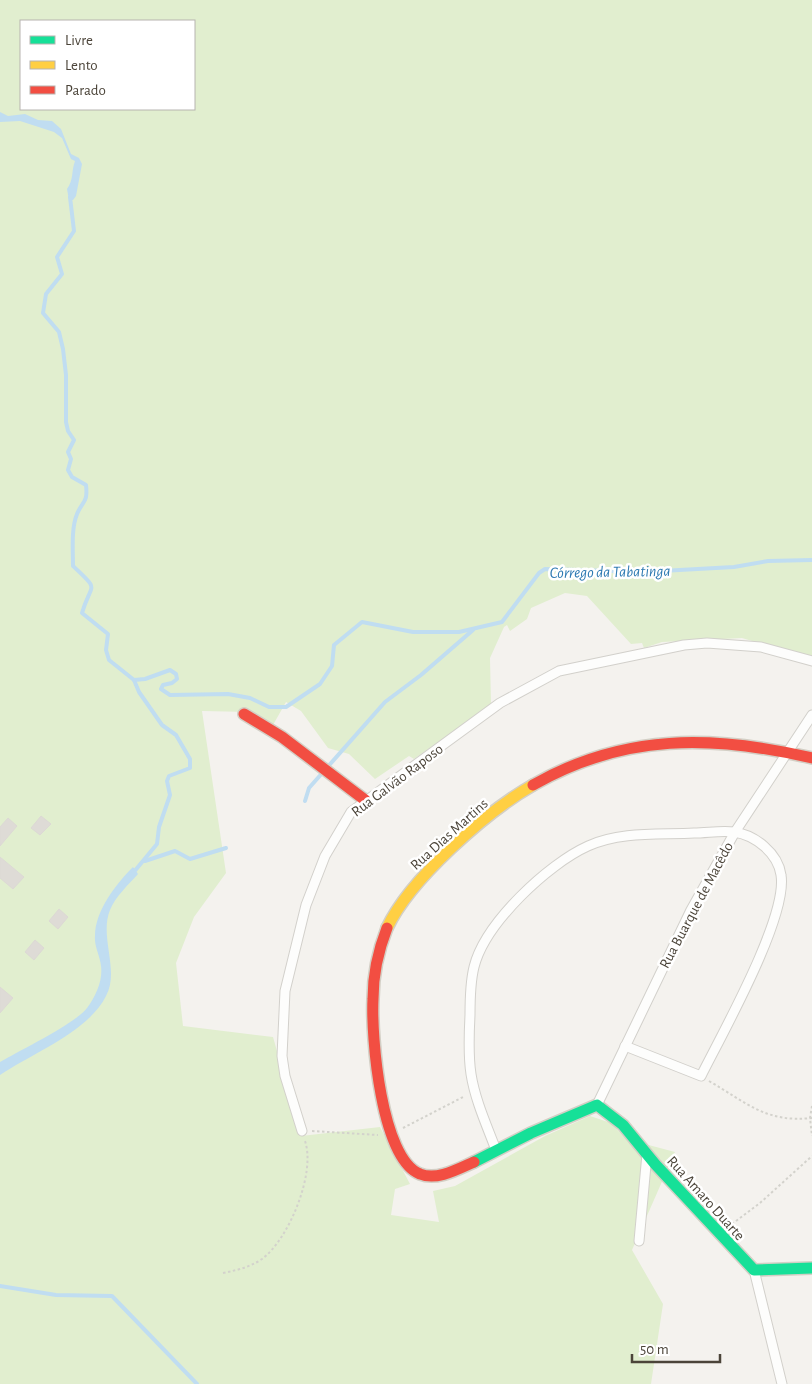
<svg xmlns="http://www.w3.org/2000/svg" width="812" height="1384" font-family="'Alegreya Sans',sans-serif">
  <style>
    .green { fill: #e1eecf; fill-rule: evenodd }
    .water { fill: #c0ddf1 }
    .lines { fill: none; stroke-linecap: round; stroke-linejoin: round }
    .stream { stroke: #c0ddf1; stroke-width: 4 }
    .building { fill: #dedbd6; stroke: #dcd9d4 }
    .street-casing { stroke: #d2d0cb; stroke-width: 11 }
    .fast-casing { stroke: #d3cfc5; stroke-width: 14 }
    .slow-casing { stroke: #d3cfc5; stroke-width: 14 }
    .jam-casing { stroke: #d3cfc5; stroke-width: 14 }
    .path { stroke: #d3d2cc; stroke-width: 2; stroke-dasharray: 2.5 2.5; stroke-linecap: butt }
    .street { stroke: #fdfdfc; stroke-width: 9 }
    .fast { stroke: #16e098; stroke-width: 11 }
    .slow { stroke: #ffcf43; stroke-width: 11 }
    .jam { stroke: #f24e42; stroke-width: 11 }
    .labels { text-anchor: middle; stroke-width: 5; stroke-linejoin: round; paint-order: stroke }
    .street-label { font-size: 15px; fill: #4b4439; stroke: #fff }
    .water-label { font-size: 16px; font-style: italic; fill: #2e7ab2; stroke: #fff }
  </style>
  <rect width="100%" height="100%" fill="#f4f2ee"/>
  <!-- green -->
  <path class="green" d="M0,0H812V659L742,638L662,642L644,648L642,643L631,644L587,596L565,593L531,608L527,619L510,631L507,625L504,627L490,658L491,705L414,759L409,756L375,779L349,754L328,748L301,711L286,702L273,725L249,712L202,711L226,873L194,917L176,963L183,1026L273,1037L301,1136L380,1127L410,1184L395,1189L391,1215L439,1222L433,1191L455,1186L545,1136L590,1116L611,1123L626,1139L675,1152L632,1250L663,1304L651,1384H0ZM21,21H194V109H21Z"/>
  <!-- water -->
  <g class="water">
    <path d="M0,112L8,116L25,114L38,120L52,121L61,129L71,154L79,158L82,164L76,196L73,200H69L67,189C74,179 71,172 75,161L71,159L62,138L54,132L20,121L0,122Z"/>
    <path d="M133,867L138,874C129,884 115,897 110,910C99,937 120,970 106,996C88,1032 33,1053 0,1075V1062C19,1051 76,1023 87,1008C96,996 103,980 101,966C100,956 94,946 95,936C95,911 116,884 133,867Z"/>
  </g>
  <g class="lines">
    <!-- stream -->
    <g class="stream">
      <path d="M70,197L74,231L57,257L62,274L46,294L43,313L59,332L63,349L66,375V422L68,431L74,440L68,452L71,459L68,470L72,477L86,485C88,503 83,500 77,514C71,529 73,550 73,566C101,592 91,582 82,613L108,634L106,650L109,660L134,680L139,692L162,725L176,735L190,759V768L169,776L167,781L170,795L159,827L157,844L133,873"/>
      <polyline points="134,680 145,679 170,670 176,674 177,679 172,683 163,685 161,689 170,695 228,694 250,698 269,707 286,707 320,684 332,666 334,645 362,622 413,632 459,632 502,622 539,573 545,569 643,572 734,567 768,561 812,560"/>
      <polyline points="305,801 309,788 385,702 421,675 473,630"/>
      <polyline points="145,861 175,851 190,859 226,848"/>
      <polyline points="0,1286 56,1295 112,1296 197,1384"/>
    </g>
  </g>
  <!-- building -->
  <g class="building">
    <polygon points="41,816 51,824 40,835 31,828"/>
    <polygon points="8,818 17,826 0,846 0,827"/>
    <polygon points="0,857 24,877 13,889 0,878"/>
    <polygon points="59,909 68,917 58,929 49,921"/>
    <polygon points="35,940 44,948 34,960 25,952"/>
    <polygon points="0,987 13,998 0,1013"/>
  </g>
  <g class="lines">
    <!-- street casing -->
    <g class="street-casing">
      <g id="street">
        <polyline points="597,1105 691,910 735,832 812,715"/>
        <polyline points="302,1131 285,1076 282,1056 285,991 306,905 325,856 351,812 500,703 559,671 684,645 707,643 761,647 812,661"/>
        <path d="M496,1150C487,1126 475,1100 471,1074C468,1055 469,1034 470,1015C470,999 470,983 474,967C485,923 548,864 588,846C621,831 660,835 694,833C707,833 722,830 734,832C755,835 778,853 781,875C788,917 722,1034 701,1076L625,1046"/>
        <polyline points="639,1241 647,1154"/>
        <polyline points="754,1270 782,1384"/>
      </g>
    </g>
    <!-- fast casing -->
    <g class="fast-casing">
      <polyline id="fast" points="474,1162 531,1133 597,1105 623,1125 655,1164 754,1270 812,1268"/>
    </g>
    <!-- slow casing -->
    <g class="slow-casing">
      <path id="slow" d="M387,928C410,879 486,812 533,785"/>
    </g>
    <!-- jam casing -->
    <g class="jam-casing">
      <g id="jam">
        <polyline points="244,714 282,737 365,800"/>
        <path d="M533,785C624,733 713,735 812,758"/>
        <path d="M387,928C378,951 373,974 373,999C371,1036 381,1159 420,1174C437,1181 458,1169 474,1162"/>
      </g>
    </g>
    <!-- path -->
    <g class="path">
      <path d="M709,1081C747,1103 766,1123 812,1118"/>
      <polyline points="812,1106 810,1118 812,1136"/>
      <polyline points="403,1128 465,1096"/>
      <polyline points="312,1131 378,1135"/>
      <polyline points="728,1227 760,1203 812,1156"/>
      <path d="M223,1273C238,1270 250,1267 262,1259C289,1239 316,1173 305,1141"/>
    </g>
    <!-- street -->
    <use href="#street" class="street"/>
    <!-- fast -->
    <use href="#fast" class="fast"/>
    <!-- slow -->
    <use href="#slow" class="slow"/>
    <!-- jam -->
    <use href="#jam" class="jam"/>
  </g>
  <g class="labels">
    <!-- street labels -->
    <g class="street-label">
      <text transform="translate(397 780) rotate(-37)" y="5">Rua Galvão Raposo</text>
      <text transform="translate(449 834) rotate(-42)" y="5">Rua Dias Martins</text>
      <text transform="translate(696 905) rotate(-62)" y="5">Rua Buarque de Macêdo</text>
      <text transform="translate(706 1198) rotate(48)" y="5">Rua Amaro Duarte</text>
    </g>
    <!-- water labels -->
    <g class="water-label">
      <text transform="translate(610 571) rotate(-1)" y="6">Córrego da Tabatinga</text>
    </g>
  </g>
  <!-- legend -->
  <rect x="20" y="20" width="175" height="90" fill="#ffffff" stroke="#b7b4b0"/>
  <rect x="30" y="36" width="25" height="8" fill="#16e098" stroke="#b7b4b0"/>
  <text x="65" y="45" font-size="15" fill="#4b4439">Livre</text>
  <rect x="30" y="61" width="25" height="8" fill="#ffcf43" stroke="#b7b4b0"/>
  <text x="65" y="70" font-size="15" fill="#4b4439">Lento</text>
  <rect x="30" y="86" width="25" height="8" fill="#f24e42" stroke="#b7b4b0"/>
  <text x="65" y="95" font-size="15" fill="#4b4439">Parado</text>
  <!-- scale -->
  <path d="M632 1354v8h88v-8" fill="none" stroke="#4b4439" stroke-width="2.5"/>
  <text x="640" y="1354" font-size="15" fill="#4b4439" stroke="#ffffff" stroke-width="4" paint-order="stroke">50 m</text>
</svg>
